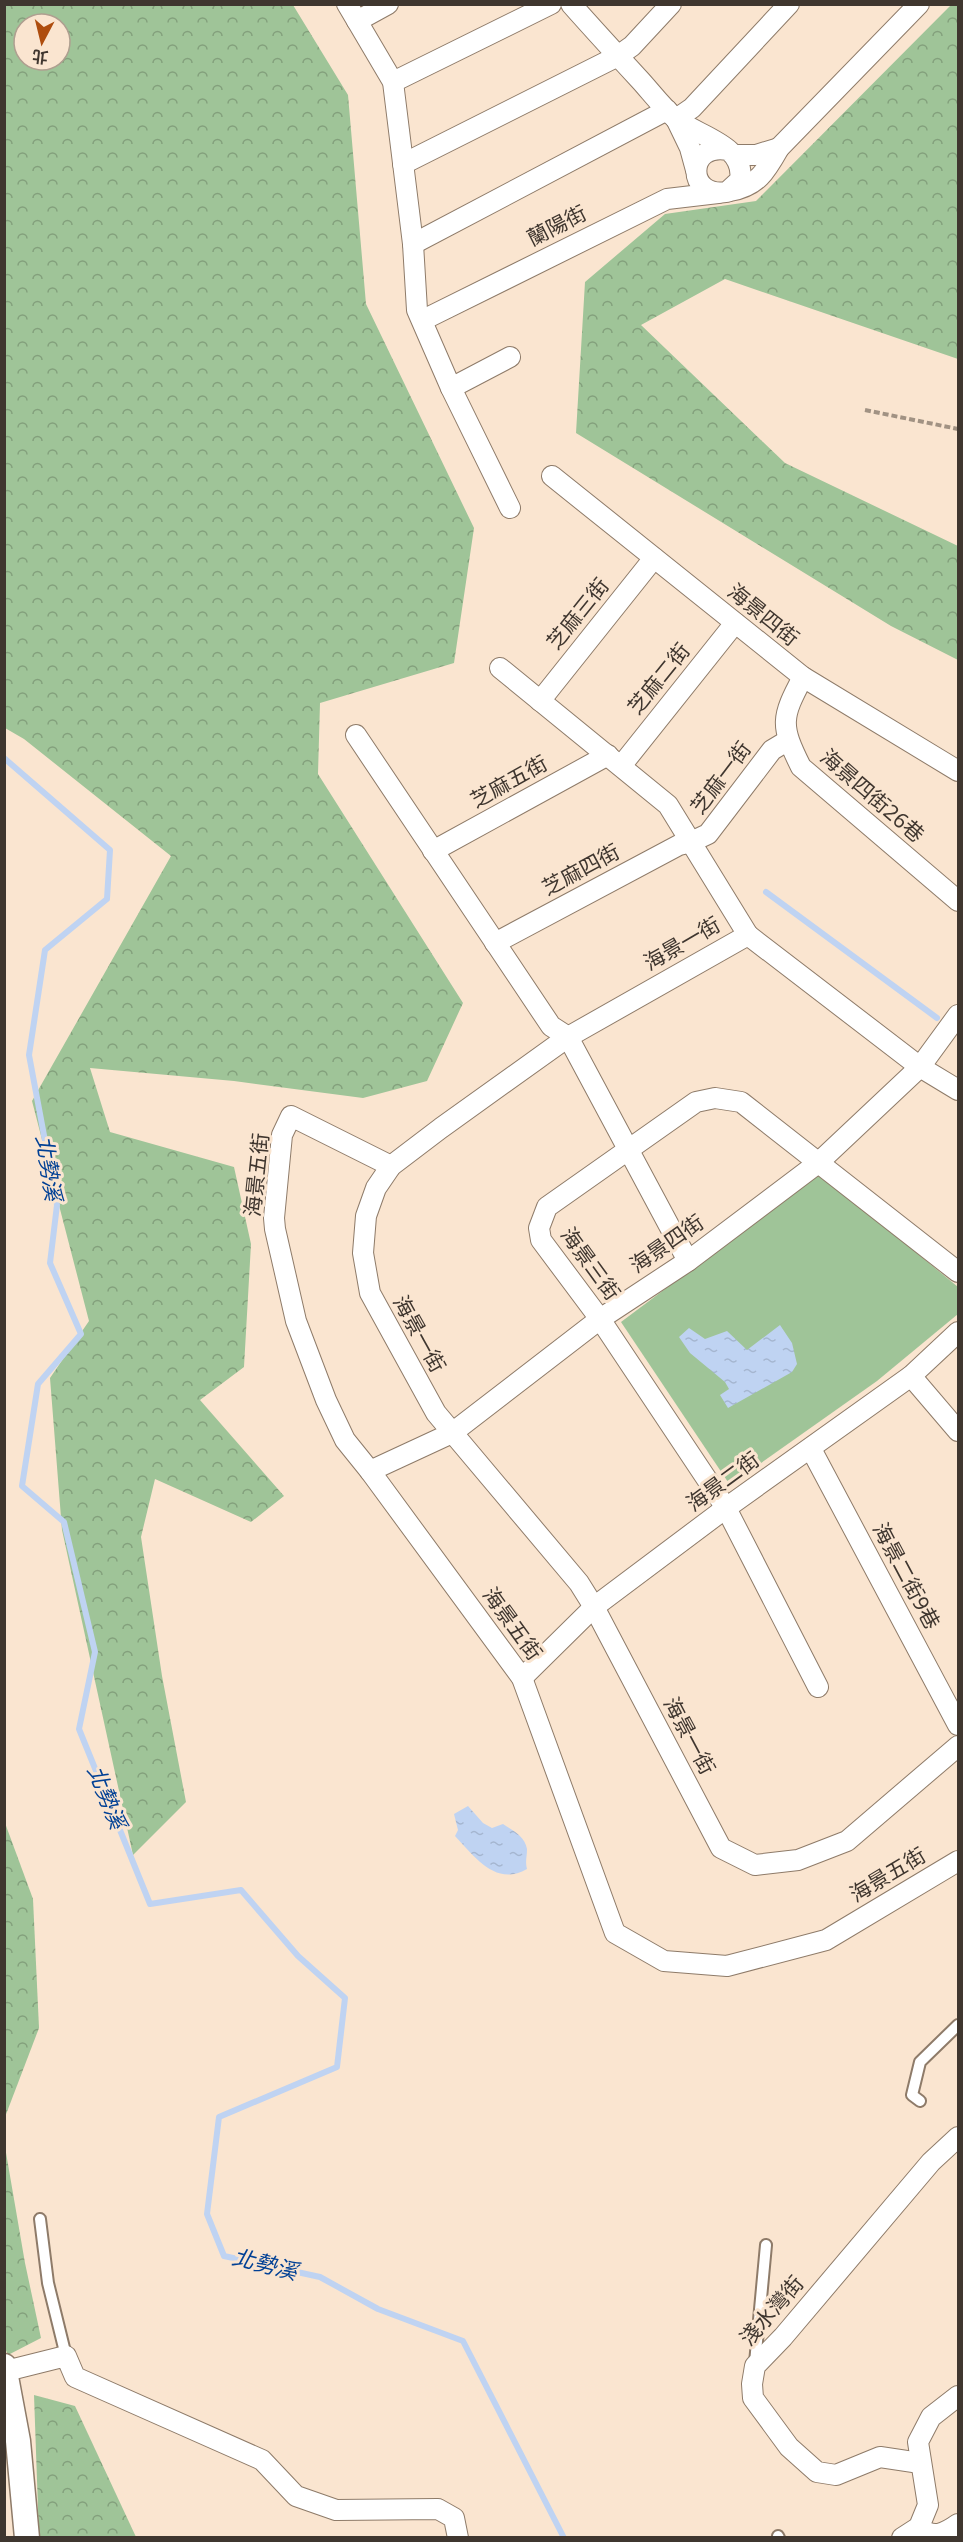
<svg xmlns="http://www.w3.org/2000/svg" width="963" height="2542" font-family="'Noto Sans','Noto Sans TC',sans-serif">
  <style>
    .forest { fill: url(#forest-crowns); fill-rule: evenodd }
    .park { fill: #9fc498 }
    .water { fill: url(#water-ripples) }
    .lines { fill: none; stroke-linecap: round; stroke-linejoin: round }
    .stream { stroke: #bfd3f2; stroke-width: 6 }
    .service-casing { stroke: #8e7b69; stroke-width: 14 }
    .minor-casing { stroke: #8e7b69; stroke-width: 22 }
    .tertiary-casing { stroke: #8e7b69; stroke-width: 27 }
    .path { stroke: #a19283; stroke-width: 4; stroke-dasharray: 6 3; stroke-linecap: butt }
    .service { stroke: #fff; stroke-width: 10 }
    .minor { stroke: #fff; stroke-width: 20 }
    .tertiary { stroke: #fff; stroke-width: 24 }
    .labels { text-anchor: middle; stroke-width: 6; stroke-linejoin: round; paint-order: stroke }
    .street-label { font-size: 21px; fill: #3f362f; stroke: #fae5d0 }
    .water-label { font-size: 22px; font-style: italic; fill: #014095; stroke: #fae5d0 }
  </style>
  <defs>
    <pattern id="forest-crowns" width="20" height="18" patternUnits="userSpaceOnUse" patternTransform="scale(1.5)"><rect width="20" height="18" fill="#9fc498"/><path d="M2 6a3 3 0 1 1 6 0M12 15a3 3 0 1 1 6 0" fill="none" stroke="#83a07c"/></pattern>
    <pattern id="water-ripples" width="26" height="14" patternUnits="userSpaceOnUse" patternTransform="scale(1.5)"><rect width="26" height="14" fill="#bfd3f2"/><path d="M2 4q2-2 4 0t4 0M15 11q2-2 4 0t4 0" fill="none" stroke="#a5b6d0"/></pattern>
  </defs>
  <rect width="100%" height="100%" fill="#fae5d0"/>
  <!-- forest -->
  <g class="forest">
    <path d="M5,4L293,5L348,95L366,304L474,528L454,663L320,703L318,774L463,1003L427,1081L363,1098L234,1081L90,1068L110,1132L234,1167L251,1244L244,1367L200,1400L284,1496L251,1522L155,1479L141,1537L162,1676L186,1802L133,1855L62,1530L50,1378L89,1321L32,1101L171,856L24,739L5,728ZM24,24H60V60H24Z"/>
    <polygon points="952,4 958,5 958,359 725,279 641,325 785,463 958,546 958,660 891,626 576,433 585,282 665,214 756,201"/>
    <polygon points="5,1823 33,1899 39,2028 5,2117"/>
    <polygon points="4,2141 25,2263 41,2338 8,2355 4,2346"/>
    <polygon points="34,2395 75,2406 136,2537 39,2537"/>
  </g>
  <!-- park -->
  <polygon class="park" points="820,1173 958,1287 958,1314 877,1381 730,1485 621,1322"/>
  <!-- water -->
  <g class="water">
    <polygon points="780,1325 792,1343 797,1364 792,1372 728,1408 720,1395 729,1389 725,1382 690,1353 679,1337 689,1328 705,1339 727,1331 747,1350"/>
    <path d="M468,1806L483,1823L492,1828L503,1824C512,1830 525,1836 527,1849C527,1857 525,1861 527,1869C496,1887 475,1857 455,1836L458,1830L454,1814Z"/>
  </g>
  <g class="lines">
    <!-- stream -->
    <g class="stream">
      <polyline points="4,758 110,850 107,899 45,950 29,1055 57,1205 50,1263 81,1334 38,1384 22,1486 64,1522 95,1652 79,1729 150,1904 241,1890 298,1956 345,1998 337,2067 219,2117 207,2214 224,2256 320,2277 378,2309 463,2341 564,2538"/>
      <polyline points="766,892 937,1018"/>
    </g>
    <!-- service casing -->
    <g class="service-casing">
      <g id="service">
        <polyline points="920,2101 912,2095 920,2062 958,2025"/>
        <polyline points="40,2219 48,2283 66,2356"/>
        <polyline points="755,2363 766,2245"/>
        <polyline points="778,2536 779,2538"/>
      </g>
    </g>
    <!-- minor casing -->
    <g class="minor-casing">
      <g id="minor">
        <polyline points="347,4 393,82 413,244 417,310 451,388 510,508"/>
        <path d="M571,4C594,30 617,55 640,80C651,92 662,107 675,118C696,136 746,144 740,180L727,192C686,199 686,142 728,150"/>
        <polyline points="357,21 388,4"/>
        <polyline points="393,82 551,4"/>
        <polyline points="676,119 692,108 789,4"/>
        <polyline points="676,119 690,148 696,170"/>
        <polyline points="735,155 756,155 779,148"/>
        <polyline points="403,164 618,56 632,46 671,4"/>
        <path d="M730,191C758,186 766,171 779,148L919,4"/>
        <polyline points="413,244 667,110"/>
        <polyline points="423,320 667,199 718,193"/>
        <polyline points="451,388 510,357"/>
        <polyline points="552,476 803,677 958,771"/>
        <polyline points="500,668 668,805 748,935"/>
        <path d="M803,677C781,718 780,725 801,767L958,901"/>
        <polyline points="540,701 654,558"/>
        <polyline points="356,735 551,1026 568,1037 688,1261"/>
        <polyline points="621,766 735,623"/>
        <polyline points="433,851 608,755"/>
        <polyline points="495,943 679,845 691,842 708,834 772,750 787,741"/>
        <polyline points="958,1090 920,1067 748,935 568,1037 441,1128 391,1166 376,1188 366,1216 363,1253 370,1293 436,1413 579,1583 594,1607 721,1848 755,1865 798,1860 847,1841 958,1746"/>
        <polyline points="391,1166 291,1116 282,1135 274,1218 275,1229 296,1321 326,1400 345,1440 370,1471 522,1678 615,1933 664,1961 727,1966 826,1940 958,1861"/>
        <polyline points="911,1376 958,1431"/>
        <polyline points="811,1449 958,1725"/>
        <polyline points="370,1471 452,1433 600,1319 688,1261 818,1163 920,1067 958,1015"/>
        <polyline points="522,1678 594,1607 726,1508 911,1376 958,1332"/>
        <polyline points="818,1687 726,1508 600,1319 541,1240 539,1228 547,1207 696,1102 715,1098 741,1102 958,1272"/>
        <polyline points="6,2371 66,2356 75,2377 262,2460 296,2496 336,2510 438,2509 454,2518 458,2538"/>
        <polyline points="920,2463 880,2457 836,2475 817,2472 789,2447 753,2398 752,2384 755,2366 783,2337 931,2162 958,2137"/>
        <path d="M919,2527C933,2539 944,2534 958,2524"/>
        <polyline points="902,2538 919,2527 928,2505 918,2442 931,2417 958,2396"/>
      </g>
    </g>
    <!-- tertiary casing -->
    <g class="tertiary-casing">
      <polyline id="tertiary" points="4,2366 18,2441 27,2538"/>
    </g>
    <!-- path -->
    <polyline class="path" points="865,410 958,429"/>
    <!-- service -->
    <use href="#service" class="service"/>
    <!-- minor -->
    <use href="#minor" class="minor"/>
    <!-- tertiary -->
    <use href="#tertiary" class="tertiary"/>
  </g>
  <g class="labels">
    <!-- street labels -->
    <g class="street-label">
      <text transform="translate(557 226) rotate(-27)" y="7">蘭陽街</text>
      <text transform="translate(578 614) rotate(-51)" y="7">芝麻三街</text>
      <text transform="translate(763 615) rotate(39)" y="7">海景四街</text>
      <text transform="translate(659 679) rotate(-51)" y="7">芝麻二街</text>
      <text transform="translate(721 778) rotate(-53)" y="7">芝麻一街</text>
      <text transform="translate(509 782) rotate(-29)" y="7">芝麻五街</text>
      <text transform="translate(872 796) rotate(41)" y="7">海景四街26巷</text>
      <text transform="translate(581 870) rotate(-28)" y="7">芝麻四街</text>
      <text transform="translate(682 944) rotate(-30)" y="7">海景一街</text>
      <text transform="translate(257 1175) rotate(-84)" y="7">海景五街</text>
      <text transform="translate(667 1244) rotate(-35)" y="7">海景四街</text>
      <text transform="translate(590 1264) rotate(54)" y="7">海景三街</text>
      <text transform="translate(419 1334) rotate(61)" y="7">海景一街</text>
      <text transform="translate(723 1482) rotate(-36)" y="7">海景二街</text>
      <text transform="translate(906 1576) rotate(62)" y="7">海景二街9巷</text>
      <text transform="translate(512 1624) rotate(54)" y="7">海景五街</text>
      <text transform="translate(689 1736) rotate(62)" y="7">海景一街</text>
      <text transform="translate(888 1875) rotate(-31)" y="7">海景五街</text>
      <text transform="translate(772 2311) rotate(-49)" y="7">淺水灣街</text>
    </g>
    <!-- water labels -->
    <g class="water-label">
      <text transform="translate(49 1168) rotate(81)" y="8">北勢溪</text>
      <text transform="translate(107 1797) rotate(68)" y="8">北勢溪</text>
      <text transform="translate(265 2264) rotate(14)" y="8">北勢溪</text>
    </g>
  </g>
  <!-- border -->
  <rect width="963" height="2542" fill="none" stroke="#3f362f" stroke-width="12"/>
  <!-- north arrow -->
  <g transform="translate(42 42) rotate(187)"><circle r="28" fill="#fae5d0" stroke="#af9f90" stroke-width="1.5"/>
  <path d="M0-4.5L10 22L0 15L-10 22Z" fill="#ae4d0e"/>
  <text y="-9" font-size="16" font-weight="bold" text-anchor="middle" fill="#3f362f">北</text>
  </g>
</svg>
